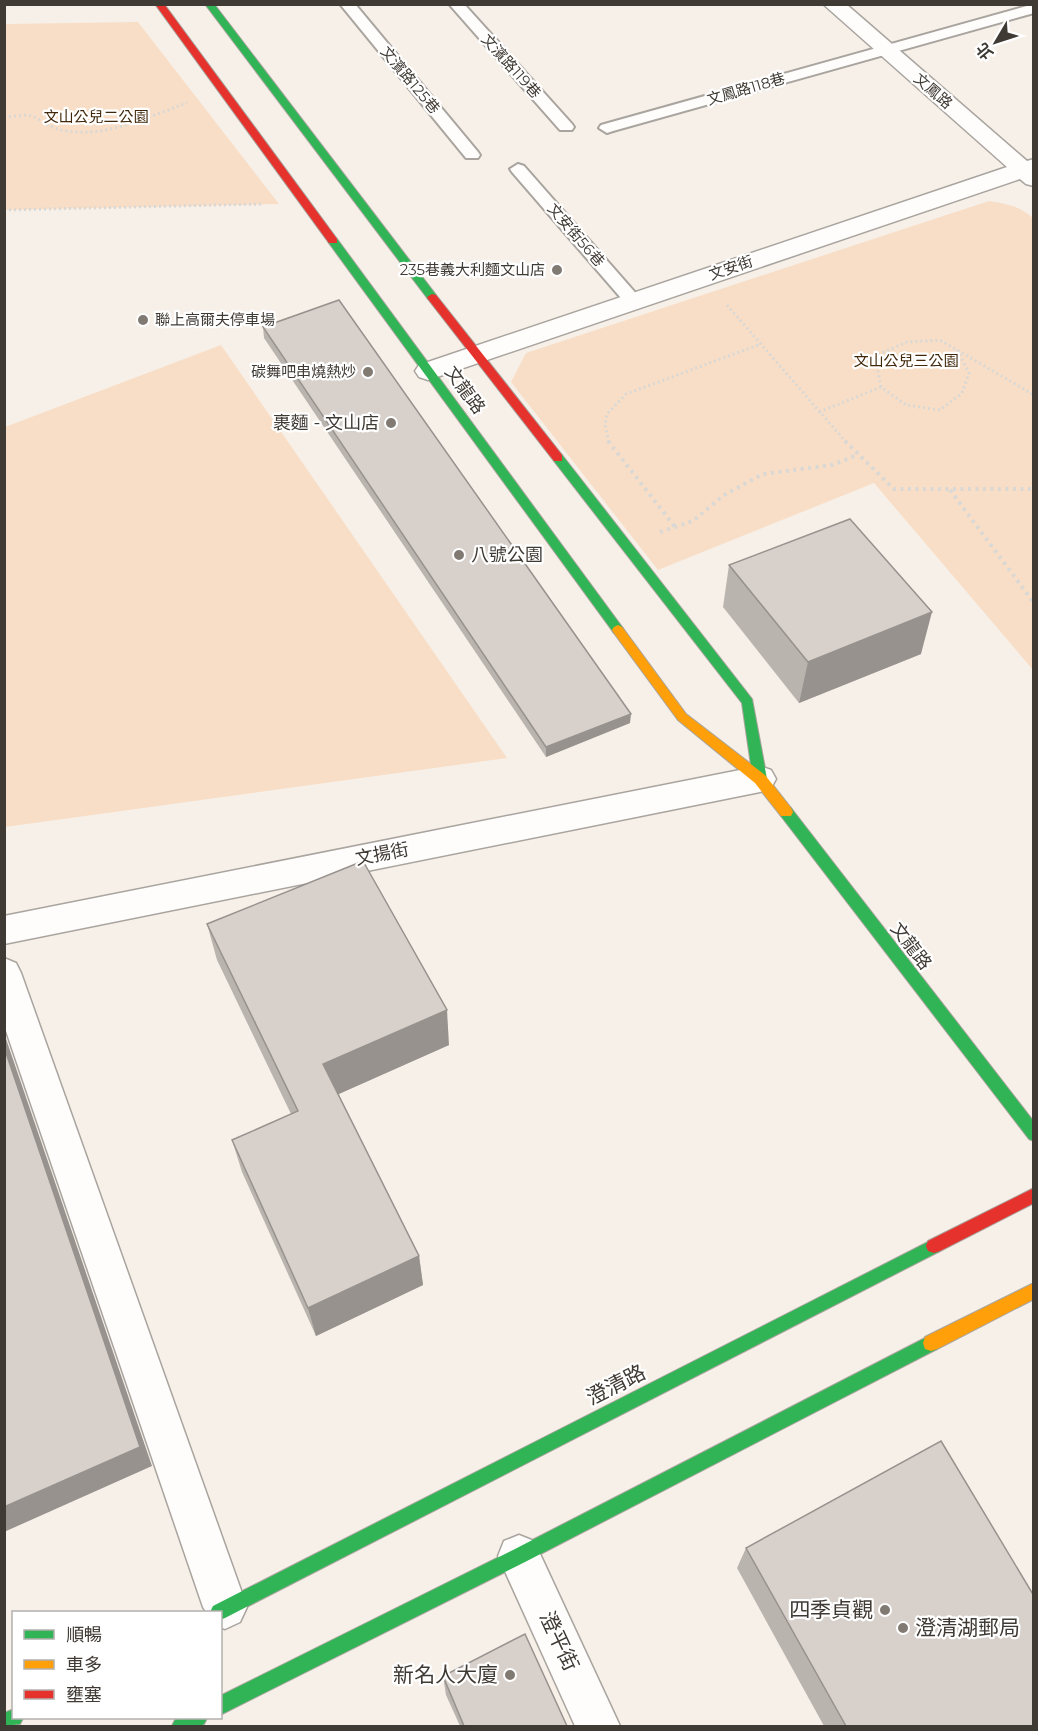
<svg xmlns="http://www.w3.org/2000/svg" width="1038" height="1731" font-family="Montserrat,'Noto Sans TC',sans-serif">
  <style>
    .green { fill: #f8dec6 }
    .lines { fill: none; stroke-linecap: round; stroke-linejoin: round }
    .lane-casing { stroke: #a9a49e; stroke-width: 4 }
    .street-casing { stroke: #a9a49e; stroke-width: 3 }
    .fast-casing { stroke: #a9a49e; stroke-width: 2 }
    .slow-casing { stroke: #a9a49e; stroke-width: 2 }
    .jam-casing { stroke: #a9a49e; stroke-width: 2 }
    .path-far1 { stroke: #dad8d5; stroke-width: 3; stroke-dasharray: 2 3; stroke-linecap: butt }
    .path { stroke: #dad8d5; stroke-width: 4; stroke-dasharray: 3 4.5; stroke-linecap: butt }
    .lane { fill: #fefdfc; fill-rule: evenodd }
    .street { fill: #fefdfc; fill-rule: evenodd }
    .fast { fill: #30b455; fill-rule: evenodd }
    .slow { fill: #ff9f0a; fill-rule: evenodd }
    .jam { fill: #e5322d; fill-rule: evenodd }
    .wall { fill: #bab4af }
    .shaded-wall { fill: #97928e }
    .building { fill: #d8d1cb; stroke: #97928e; stroke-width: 1.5 }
    .poi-dot { fill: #807a73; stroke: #fff; stroke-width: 2 }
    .labels { text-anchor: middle; stroke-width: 4.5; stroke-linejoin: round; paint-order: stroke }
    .far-street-label { font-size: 15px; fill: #403a34; stroke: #fff }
    .far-park-label { font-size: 15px; fill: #42280b; stroke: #fff }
    .far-poi-label { font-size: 15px; fill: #403a34; stroke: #fff; text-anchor: end }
    .street-label { font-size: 18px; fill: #403a34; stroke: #fff }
    .poi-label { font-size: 18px; fill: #403a34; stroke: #fff; text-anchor: end }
    .near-street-label { font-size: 21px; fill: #403a34; stroke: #fff }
    .near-poi-label { font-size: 21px; fill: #403a34; stroke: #fff; text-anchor: end }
  </style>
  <rect width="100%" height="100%" fill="#f7f0e9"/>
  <!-- green -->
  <g class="green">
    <polygon points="138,22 279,204 5,210 5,24"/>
    <path d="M989,201C1007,204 1020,206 1034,219L1033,670L874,483L658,570L511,382L526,353Z"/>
    <polygon points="221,345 507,758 5,827 5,427"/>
  </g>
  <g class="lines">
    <!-- lane casing -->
    <g class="lane-casing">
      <g id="lane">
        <polygon points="340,4 355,4 478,152 480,155 478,158 466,158"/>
        <polygon points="449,4 464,4 572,124 574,127 572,130 560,130"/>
        <polygon points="1034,4 1034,13 613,131 607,133 599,128 601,125"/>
        <polygon points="518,164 524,166 639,297 642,301 639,305 627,305 512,172 510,169"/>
      </g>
    </g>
    <!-- street casing -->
    <g class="street-casing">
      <g id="street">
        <polygon points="823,4 846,4 1027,161 1034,159 1034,186 1026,184 1020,179 437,377 428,380 419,377 415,371 419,365 1007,167"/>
        <polygon points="760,766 771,770 776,779 771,788 760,792 4,944 4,916"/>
        <polygon points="4,958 16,963 21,973 247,1607 240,1622 225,1629 220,1627 220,1612 206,1612 203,1607 4,1025"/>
        <polygon points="519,1535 534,1541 620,1726 575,1726 498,1556 504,1541"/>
      </g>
    </g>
    <!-- fast casing -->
    <g class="fast-casing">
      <g id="fast">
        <polygon points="205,4 214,4 436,295 436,299 428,299"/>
        <polygon points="333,238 337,239 622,627 624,630 622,633 614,633 329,243 328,241"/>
        <polygon points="558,454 562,455 752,699 767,779 765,783 760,784 753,779 742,703 554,461 554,455"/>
        <polygon points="786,807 791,808 1034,1122 1034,1141 1029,1139 781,816 779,812 781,808"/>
        <polygon points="934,1239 940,1241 942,1246 940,1251 225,1618 220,1620 220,1612 210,1612 213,1606"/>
        <polygon points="931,1335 937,1337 939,1343 937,1349 525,1562 220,1715 220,1696 513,1550"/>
        <polygon points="14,1709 14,1718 23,1718 20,1724 4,1726 4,1713"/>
        <polygon points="179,1718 207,1718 204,1724 200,1726 172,1726 175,1720"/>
      </g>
    </g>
    <!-- slow casing -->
    <g class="slow-casing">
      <g id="slow">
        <polygon points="618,625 622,627 686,714 765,775 791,808 793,812 791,816 781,816 755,783 678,720 614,633 612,630 614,627"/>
        <polygon points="1034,1283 1034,1299 937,1349 931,1351 925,1349 923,1343 925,1337"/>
      </g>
    </g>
    <!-- jam casing -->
    <g class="jam-casing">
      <g id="jam">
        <polygon points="155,4 164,4 337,239 337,243 329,243"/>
        <polygon points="432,294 436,295 562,455 562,461 554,461 428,299 427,297"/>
        <polygon points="1034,1188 1034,1203 940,1251 934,1253 928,1251 926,1246 928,1241"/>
      </g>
    </g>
    <!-- path-far1 -->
    <g class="path-far1">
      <path d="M4,117C12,117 24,114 32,116C44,121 51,129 66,131C106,138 150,116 187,103"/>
      <polyline points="4,210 262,204"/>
      <polyline points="727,305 846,442"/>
      <polyline points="957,350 969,373 962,393 940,410 906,405 881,387 875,356 907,342 940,340 1034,395"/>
      <polyline points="819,412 881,387"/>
      <polyline points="609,442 605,425 607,414 626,394 761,344"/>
    </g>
    <!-- path -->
    <g class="path">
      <polyline points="608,441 675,527"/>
      <polyline points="845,441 894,489 1034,489"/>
      <polyline points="950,490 1034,603"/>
      <polyline points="660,532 693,521 724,495 763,474 832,465 857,455"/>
    </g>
    <!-- lane -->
    <use href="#lane" class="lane"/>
    <!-- street -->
    <use href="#street" class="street"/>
    <!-- fast -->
    <use href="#fast" class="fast"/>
    <!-- slow -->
    <use href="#slow" class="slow"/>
    <!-- jam -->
    <use href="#jam" class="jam"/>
  </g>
  <!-- wall -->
  <g class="wall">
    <polygon points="263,327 630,723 546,757 264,338"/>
    <polygon points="729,565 921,654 799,703 723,607"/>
    <polygon points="207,924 449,1045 338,1094 419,1256 423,1285 316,1336 242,1172 232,1140 291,1114 217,960"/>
    <polygon points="746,1548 1034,1726 824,1726 737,1568"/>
    <polygon points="443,1676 567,1726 460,1726 446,1695"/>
  </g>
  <!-- shaded-wall -->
  <g class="shaded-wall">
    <polygon points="932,612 921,654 799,703 808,662"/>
    <polygon points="631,714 630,723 546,757 546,747"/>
    <polygon points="447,1010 449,1045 330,1098 323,1064"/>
    <polygon points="4,1033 152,1466 4,1532"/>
    <polygon points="419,1256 423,1285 316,1336 308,1308"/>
  </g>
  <!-- building -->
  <g class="building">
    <polygon points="339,300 631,714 546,747 263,327"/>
    <polygon points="850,519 932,612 808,662 729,565"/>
    <polygon points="363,861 447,1010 323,1064 419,1256 308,1308 232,1140 298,1111 207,924"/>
    <polygon points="4,1047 140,1447 4,1507"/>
    <polygon points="941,1441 1034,1596 1034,1726 846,1726 746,1548"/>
    <polygon points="525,1634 567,1726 464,1726 443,1676"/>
  </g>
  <!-- markers -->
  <g class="poi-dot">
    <circle cx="557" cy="270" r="6"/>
    <circle cx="143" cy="320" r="6"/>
    <circle cx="368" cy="372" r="6"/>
    <circle cx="391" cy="423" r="6"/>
    <circle cx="459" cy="555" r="6"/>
    <circle cx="885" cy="1610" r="6"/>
    <circle cx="903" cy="1628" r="6"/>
    <circle cx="510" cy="1675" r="6"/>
  </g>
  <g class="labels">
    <!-- far-street labels -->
    <g class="far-street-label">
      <text transform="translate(511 66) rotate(48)" y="5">文濱路119巷</text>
      <text transform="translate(410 80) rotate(50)" y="5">文濱路125巷</text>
      <text transform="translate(746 89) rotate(-16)" y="5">文鳳路118巷</text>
      <text transform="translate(933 91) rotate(41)" y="5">文鳳路</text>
      <text transform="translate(576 235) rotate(49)" y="5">文安街56巷</text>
      <text transform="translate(731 268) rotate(-19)" y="5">文安街</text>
    </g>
    <!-- far-park labels -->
    <g class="far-park-label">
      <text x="96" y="122">文山公兒二公園</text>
      <text x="906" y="366">文山公兒三公園</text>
    </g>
    <!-- far-poi labels -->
    <g class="far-poi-label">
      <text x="545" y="275">235巷義大利麵文山店</text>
      <text x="155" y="325" text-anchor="start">聯上高爾夫停車場</text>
      <text x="356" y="377">碳舞吧串燒熱炒</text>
    </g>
    <!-- street labels -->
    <g class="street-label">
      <text transform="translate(465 390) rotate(54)" y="6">文龍路</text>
      <text transform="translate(382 854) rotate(-11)" y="6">文揚街</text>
      <text transform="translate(911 946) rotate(52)" y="6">文龍路</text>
    </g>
    <!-- poi labels -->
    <g class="poi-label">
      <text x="379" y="429">裹麵 - 文山店</text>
      <text x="471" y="561" text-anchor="start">八號公園</text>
    </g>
    <!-- near-street labels -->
    <g class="near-street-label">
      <text transform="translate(616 1385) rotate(-27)" y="7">澄清路</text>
      <text transform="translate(559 1641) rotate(65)" y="7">澄平街</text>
    </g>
    <!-- near-poi labels -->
    <g class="near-poi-label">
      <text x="873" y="1617">四季貞觀</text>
      <text x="915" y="1635" text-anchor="start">澄清湖郵局</text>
      <text x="498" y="1682">新名人大廈</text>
    </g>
  </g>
  <!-- border -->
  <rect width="1038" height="1731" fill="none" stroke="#403a34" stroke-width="12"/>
  <!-- legend -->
  <rect x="12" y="1611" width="210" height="108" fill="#ffffff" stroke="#b3b0ae" stroke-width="1.5"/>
  <rect x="24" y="1630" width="30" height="9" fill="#30b455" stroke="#b3b0ae" stroke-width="1.5"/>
  <text x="66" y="1641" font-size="18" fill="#403a34">順暢</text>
  <rect x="24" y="1660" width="30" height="9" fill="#ff9f0a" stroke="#b3b0ae" stroke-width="1.5"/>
  <text x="66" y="1671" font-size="18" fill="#403a34">車多</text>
  <rect x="24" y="1690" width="30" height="9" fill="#e5322d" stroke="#b3b0ae" stroke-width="1.5"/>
  <text x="66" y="1701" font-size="18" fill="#403a34">壅塞</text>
  <!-- north arrow -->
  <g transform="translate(996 42) rotate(231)" stroke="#ffffff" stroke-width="4.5" paint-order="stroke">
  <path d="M0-4.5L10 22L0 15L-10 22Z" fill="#403a34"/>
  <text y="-9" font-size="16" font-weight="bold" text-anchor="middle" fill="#403a34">北</text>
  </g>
</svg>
